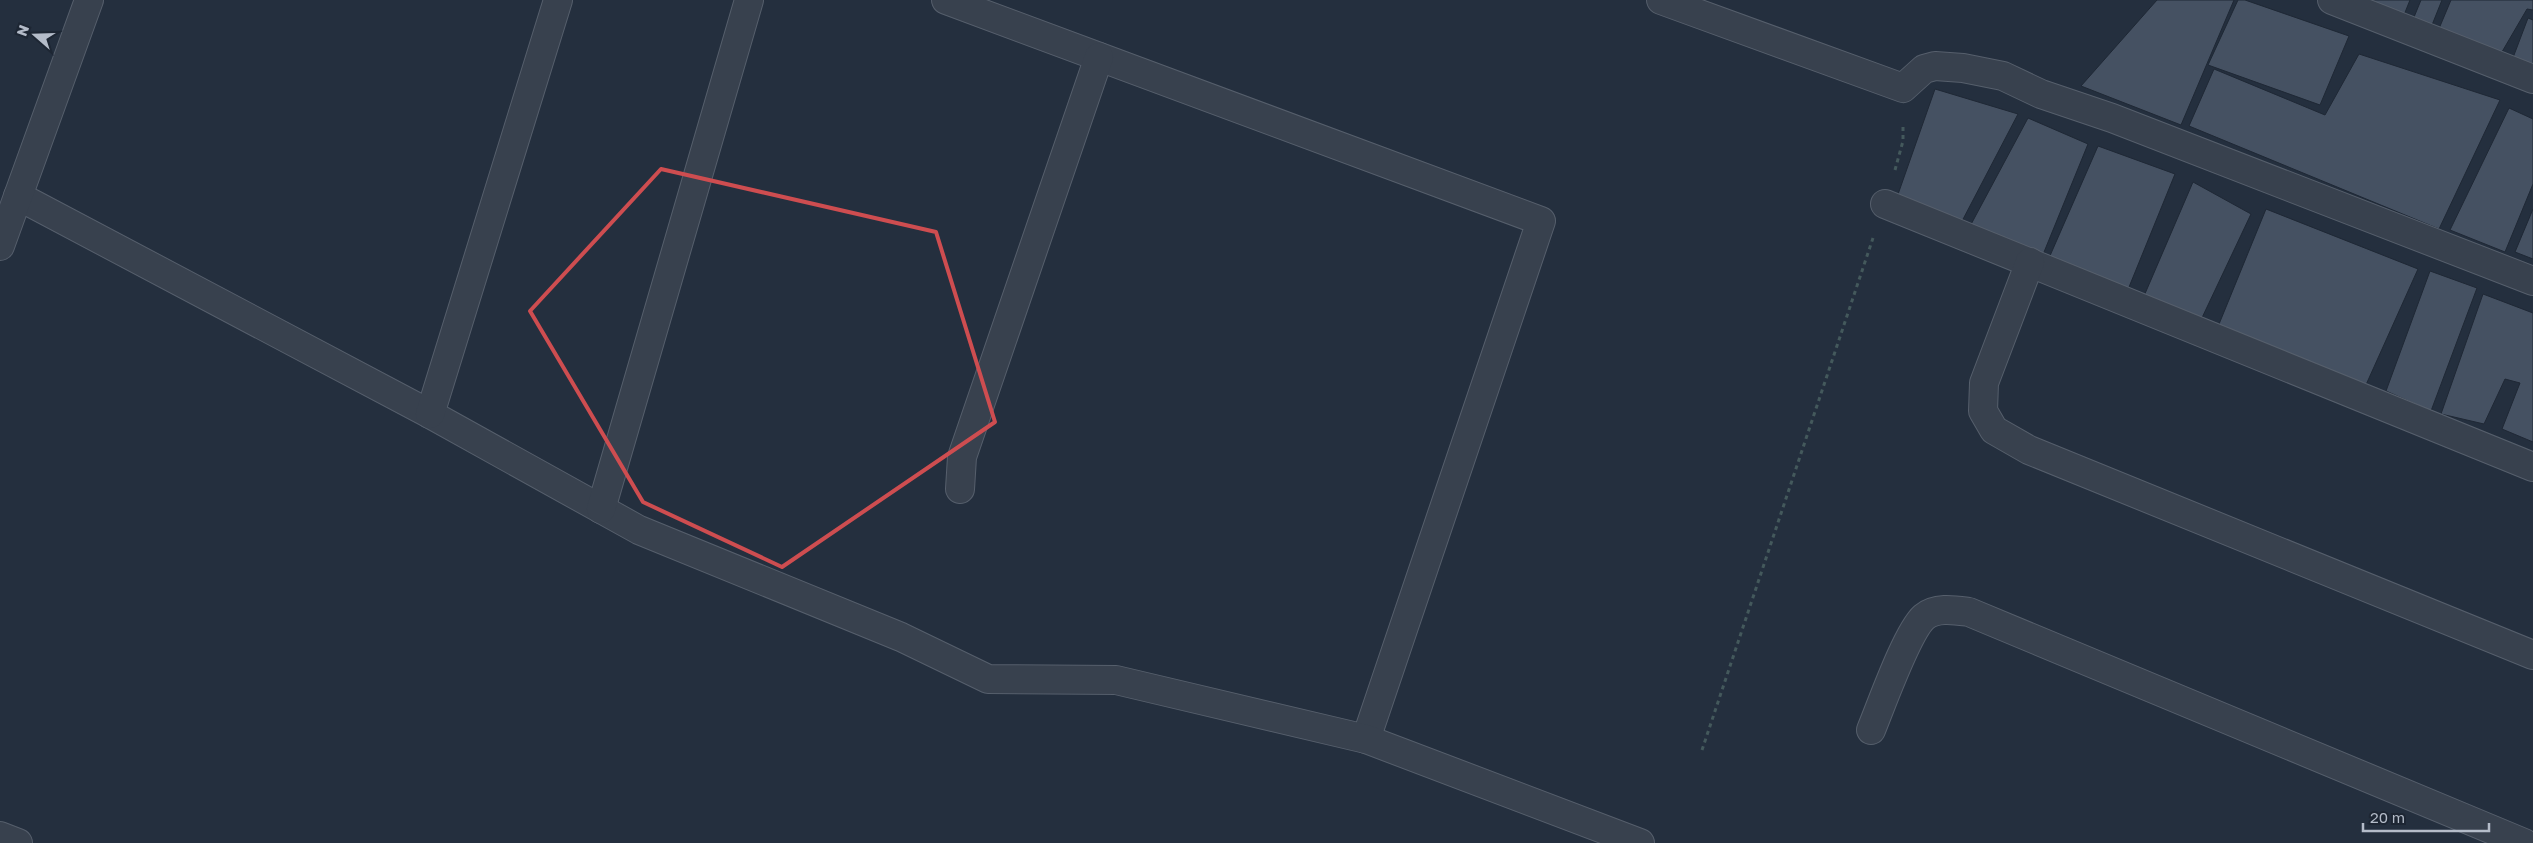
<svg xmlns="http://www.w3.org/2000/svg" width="2533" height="843" font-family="'Golos Text',sans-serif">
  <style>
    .building { fill: #455162; stroke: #1f2835 }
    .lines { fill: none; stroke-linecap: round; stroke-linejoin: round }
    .minor-casing { stroke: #565f6c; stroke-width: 30 }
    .path { stroke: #44595c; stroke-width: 3; stroke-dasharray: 4 4; stroke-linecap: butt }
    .minor { stroke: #38414e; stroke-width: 28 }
    .marked { fill: none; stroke: #ce4d50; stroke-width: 4; stroke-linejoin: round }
  </style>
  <rect width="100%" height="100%" fill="#242f3e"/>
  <!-- building -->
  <g class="building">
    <polygon points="2157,0 2234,0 2181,125 2081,86"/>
    <polygon points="2238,0 2245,0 2349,36 2320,105 2208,65"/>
    <polygon points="2367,0 2410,0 2404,15"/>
    <polygon points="2421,0 2442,0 2432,25 2412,22"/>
    <polygon points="2451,0 2533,0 2533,10 2527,9 2499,57 2438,31"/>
    <polygon points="2528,18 2533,20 2533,71 2511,63"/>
    <polygon points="2359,54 2500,100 2439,229 2189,126 2214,69 2325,115"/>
    <polygon points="1935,89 2018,114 1960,225 1896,200"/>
    <polygon points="2509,108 2533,119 2533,184 2505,252 2450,230"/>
    <polygon points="2028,118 2088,144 2042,257 1968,230"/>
    <polygon points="2098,146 2175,174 2127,292 2049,258"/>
    <polygon points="2193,182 2251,214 2200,322 2144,296"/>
    <polygon points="2266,209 2418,269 2365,387 2217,329"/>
    <polygon points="2533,209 2533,259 2515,252"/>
    <polygon points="2430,271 2477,288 2431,411 2386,391"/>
    <polygon points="2483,294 2533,313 2533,442 2502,429 2520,383 2505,379 2484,424 2441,414"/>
  </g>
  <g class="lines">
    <!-- minor casing -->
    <g class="minor-casing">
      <g id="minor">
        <polyline points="946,0 1541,221 1366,739"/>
        <polyline points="1661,0 1903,88 1924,69 1935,66 1963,68 2003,76 2041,94 2112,118 2533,281"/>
        <polyline points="2332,0 2533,79"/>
        <polyline points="18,196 430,414 639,530 901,637 988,679 1116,680 1366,739 1640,843"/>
        <polyline points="1885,204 2533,467"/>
        <polyline points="0,246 89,0"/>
        <polyline points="2030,262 1984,383 1983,411 1994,430 2029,450 2533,655"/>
        <polyline points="430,414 558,0"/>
        <polyline points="960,489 962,457 1099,57"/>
        <polyline points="601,509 749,0"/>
        <path d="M1871,730C1881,706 1907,632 1924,617C1936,607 1954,610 1969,612L2524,843"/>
        <polyline points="0,836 18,843"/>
      </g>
    </g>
    <!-- path -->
    <g class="path">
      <polyline points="1895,170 1903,141 1903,123"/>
      <polyline points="1702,750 1873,238"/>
    </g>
    <!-- minor -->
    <use href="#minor" class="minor"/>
  </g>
  <!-- marked area -->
  <path class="marked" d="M661,169L936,232L995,422L782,567L643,502L530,311Z"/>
  <!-- north arrow -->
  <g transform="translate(35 35) rotate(290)" stroke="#1d2633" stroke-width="4" paint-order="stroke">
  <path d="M0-4L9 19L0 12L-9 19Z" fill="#b4bcc9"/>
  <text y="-8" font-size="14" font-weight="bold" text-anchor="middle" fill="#b4bcc9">N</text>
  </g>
  <!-- scale -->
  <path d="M2363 823v8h126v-8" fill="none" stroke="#b4bcc9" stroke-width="2.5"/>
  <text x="2370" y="823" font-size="15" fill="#b4bcc9" stroke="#1d2633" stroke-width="4" paint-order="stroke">20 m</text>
</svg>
